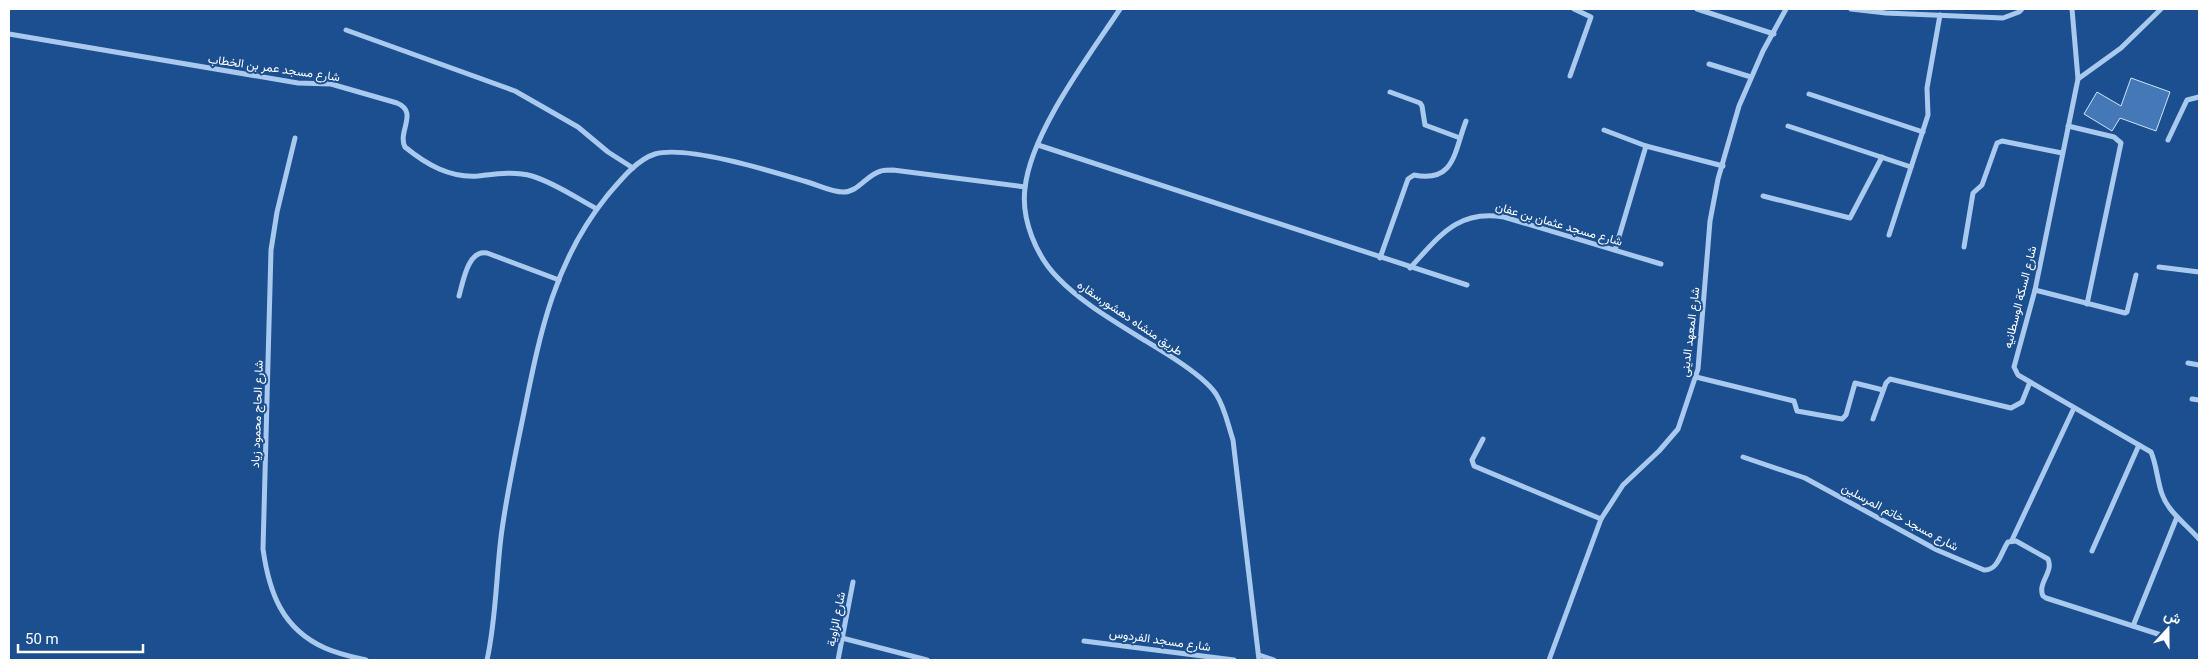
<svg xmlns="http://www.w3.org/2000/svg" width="2208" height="669" font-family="Roboto,Vazirmatn,sans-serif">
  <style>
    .building { fill: #4478b7; stroke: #cfe3fa }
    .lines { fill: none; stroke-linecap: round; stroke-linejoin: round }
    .minor { stroke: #a9c9ee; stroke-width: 5 }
    .labels { text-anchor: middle; stroke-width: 4; stroke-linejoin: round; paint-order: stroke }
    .street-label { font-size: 12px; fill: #fff; stroke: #1b4f8f }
  </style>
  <rect width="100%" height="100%" fill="#1b4f8f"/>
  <!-- building -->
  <polygon class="building" points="2131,78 2170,92 2156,131 2120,118 2112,131 2084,114 2097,92 2121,106"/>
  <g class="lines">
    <!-- minor -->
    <g class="minor">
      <path d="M1120,9C1089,56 1031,132 1025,188C1021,219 1036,256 1058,278C1082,303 1114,321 1144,340C1164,352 1203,375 1216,394C1225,408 1228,425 1233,440L1259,660"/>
      <polyline points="1697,9 1774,34"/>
      <polyline points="1851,9 1886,13 2003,18 2019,12 2022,9"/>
      <polyline points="2072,9 2078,79"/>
      <path d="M2161,9L2121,48L2078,79L2035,290L2014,367L2018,375L2151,452C2157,466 2157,480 2162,494C2168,512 2187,525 2199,539"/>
      <polyline points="346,30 515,91 578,127 608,152 633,168"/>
      <path d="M9,34L298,83L331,84L397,103C419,112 397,132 405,147C427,165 450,178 478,176C496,174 514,171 532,176C555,183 576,198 597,209"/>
      <polyline points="1709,64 1751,77"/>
      <polyline points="1570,76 1591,17 1574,9"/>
      <polyline points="1390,92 1420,103 1422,106 1425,125 1460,138"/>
      <polyline points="1809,94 1923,132"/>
      <polyline points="1788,126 1911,167"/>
      <polyline points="2068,126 2114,137 2121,143 2087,304"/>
      <polyline points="1604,130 1646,146 1723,166"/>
      <path d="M295,138L277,212L271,250L263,549C269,592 282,629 325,648C338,654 353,657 366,660"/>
      <polyline points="2168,140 2187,100 2199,97"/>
      <polyline points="1038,145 1467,285"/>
      <polyline points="1763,196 1850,218 1882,157"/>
      <polyline points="1889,235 1928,115 1927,88 1940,15"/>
      <polyline points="1964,247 1973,193 1982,185 1997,143 2002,141 2062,153"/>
      <polyline points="1615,250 1646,146"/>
      <path d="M1380,258L1408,179L1414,175C1455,183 1454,152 1466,121"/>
      <polyline points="2159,267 2199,272"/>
      <path d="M1410,268C1439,237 1457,209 1504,217L1661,264"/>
      <polyline points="2035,290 2125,313 2127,312 2136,275"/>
      <path d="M459,296C463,282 468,249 487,253L559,280"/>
      <polyline points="2188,363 2199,365"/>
      <polyline points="1696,377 1794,401 1797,411 1842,419 1846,415 1855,383 1883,390"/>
      <polyline points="2192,399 2199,400"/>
      <polyline points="1873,419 1886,383 1890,379 2011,408 2022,402 2030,382"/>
      <polyline points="1483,439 1472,460 1474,466 1601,519"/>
      <path d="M1743,457L1805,478L1937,550L1984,570C1998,571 2001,552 2008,542L2016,541L2048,559C2054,572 2037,583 2043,596L2046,598L2161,635"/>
      <polyline points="2012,540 2074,408"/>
      <polyline points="2092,551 2139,445"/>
      <polyline points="2133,626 2177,517"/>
      <polyline points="842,638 927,660"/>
      <polyline points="1084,641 1234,660"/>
      <polyline points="1259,655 1274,660"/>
      <path d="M487,660C496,620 496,578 501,537C506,498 514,461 522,422C539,339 552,264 607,196C620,181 636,160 655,154C686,145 771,171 804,181C816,184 831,192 843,192C859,192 866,175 881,171C884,170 889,170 893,170L1025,187"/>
      <polyline points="838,660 853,582"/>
      <polyline points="1549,660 1601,519 1623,485 1659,451 1678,429 1698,369 1710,221 1718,179 1739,106 1763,51 1786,9"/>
    </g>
  </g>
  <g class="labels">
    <!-- street labels -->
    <g class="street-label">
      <text transform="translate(274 68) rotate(8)" y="4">شارع مسجد عمر بن الخطاب</text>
      <text transform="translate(1559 224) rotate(16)" y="4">شارع مسجد عثمان بن عفان</text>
      <text transform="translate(2020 297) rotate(-76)" y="4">شارع السكة الوسطانيه</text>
      <text transform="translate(1130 318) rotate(34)" y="4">طريق منشاه دهشور,سقاره</text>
      <text transform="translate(1690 332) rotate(-83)" y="4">شارع المعهد الدينى</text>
      <text transform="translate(257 414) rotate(-88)" y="4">شارع الحاج محمود زياد</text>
      <text transform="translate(1900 517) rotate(28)" y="4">شارع مسجد خاتم المرسلين</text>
      <text transform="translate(836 619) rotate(-79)" y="4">شارع الزاوية</text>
      <text transform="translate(1160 640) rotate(8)" y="4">شارع مسجد الفردوس</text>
    </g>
  </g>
  <!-- border -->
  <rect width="2208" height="669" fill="none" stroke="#ffffff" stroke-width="20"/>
  <!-- north arrow -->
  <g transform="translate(2168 629) rotate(21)" stroke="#1b4f8f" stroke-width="4" paint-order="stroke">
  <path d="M0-4L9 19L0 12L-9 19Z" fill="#ffffff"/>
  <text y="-8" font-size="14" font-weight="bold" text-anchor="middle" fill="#ffffff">ش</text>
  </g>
  <!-- scale -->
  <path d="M18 644v8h125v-8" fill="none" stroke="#ffffff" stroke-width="2.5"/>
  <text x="25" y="644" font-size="15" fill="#ffffff" stroke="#1b4f8f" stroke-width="4" paint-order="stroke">50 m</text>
</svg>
